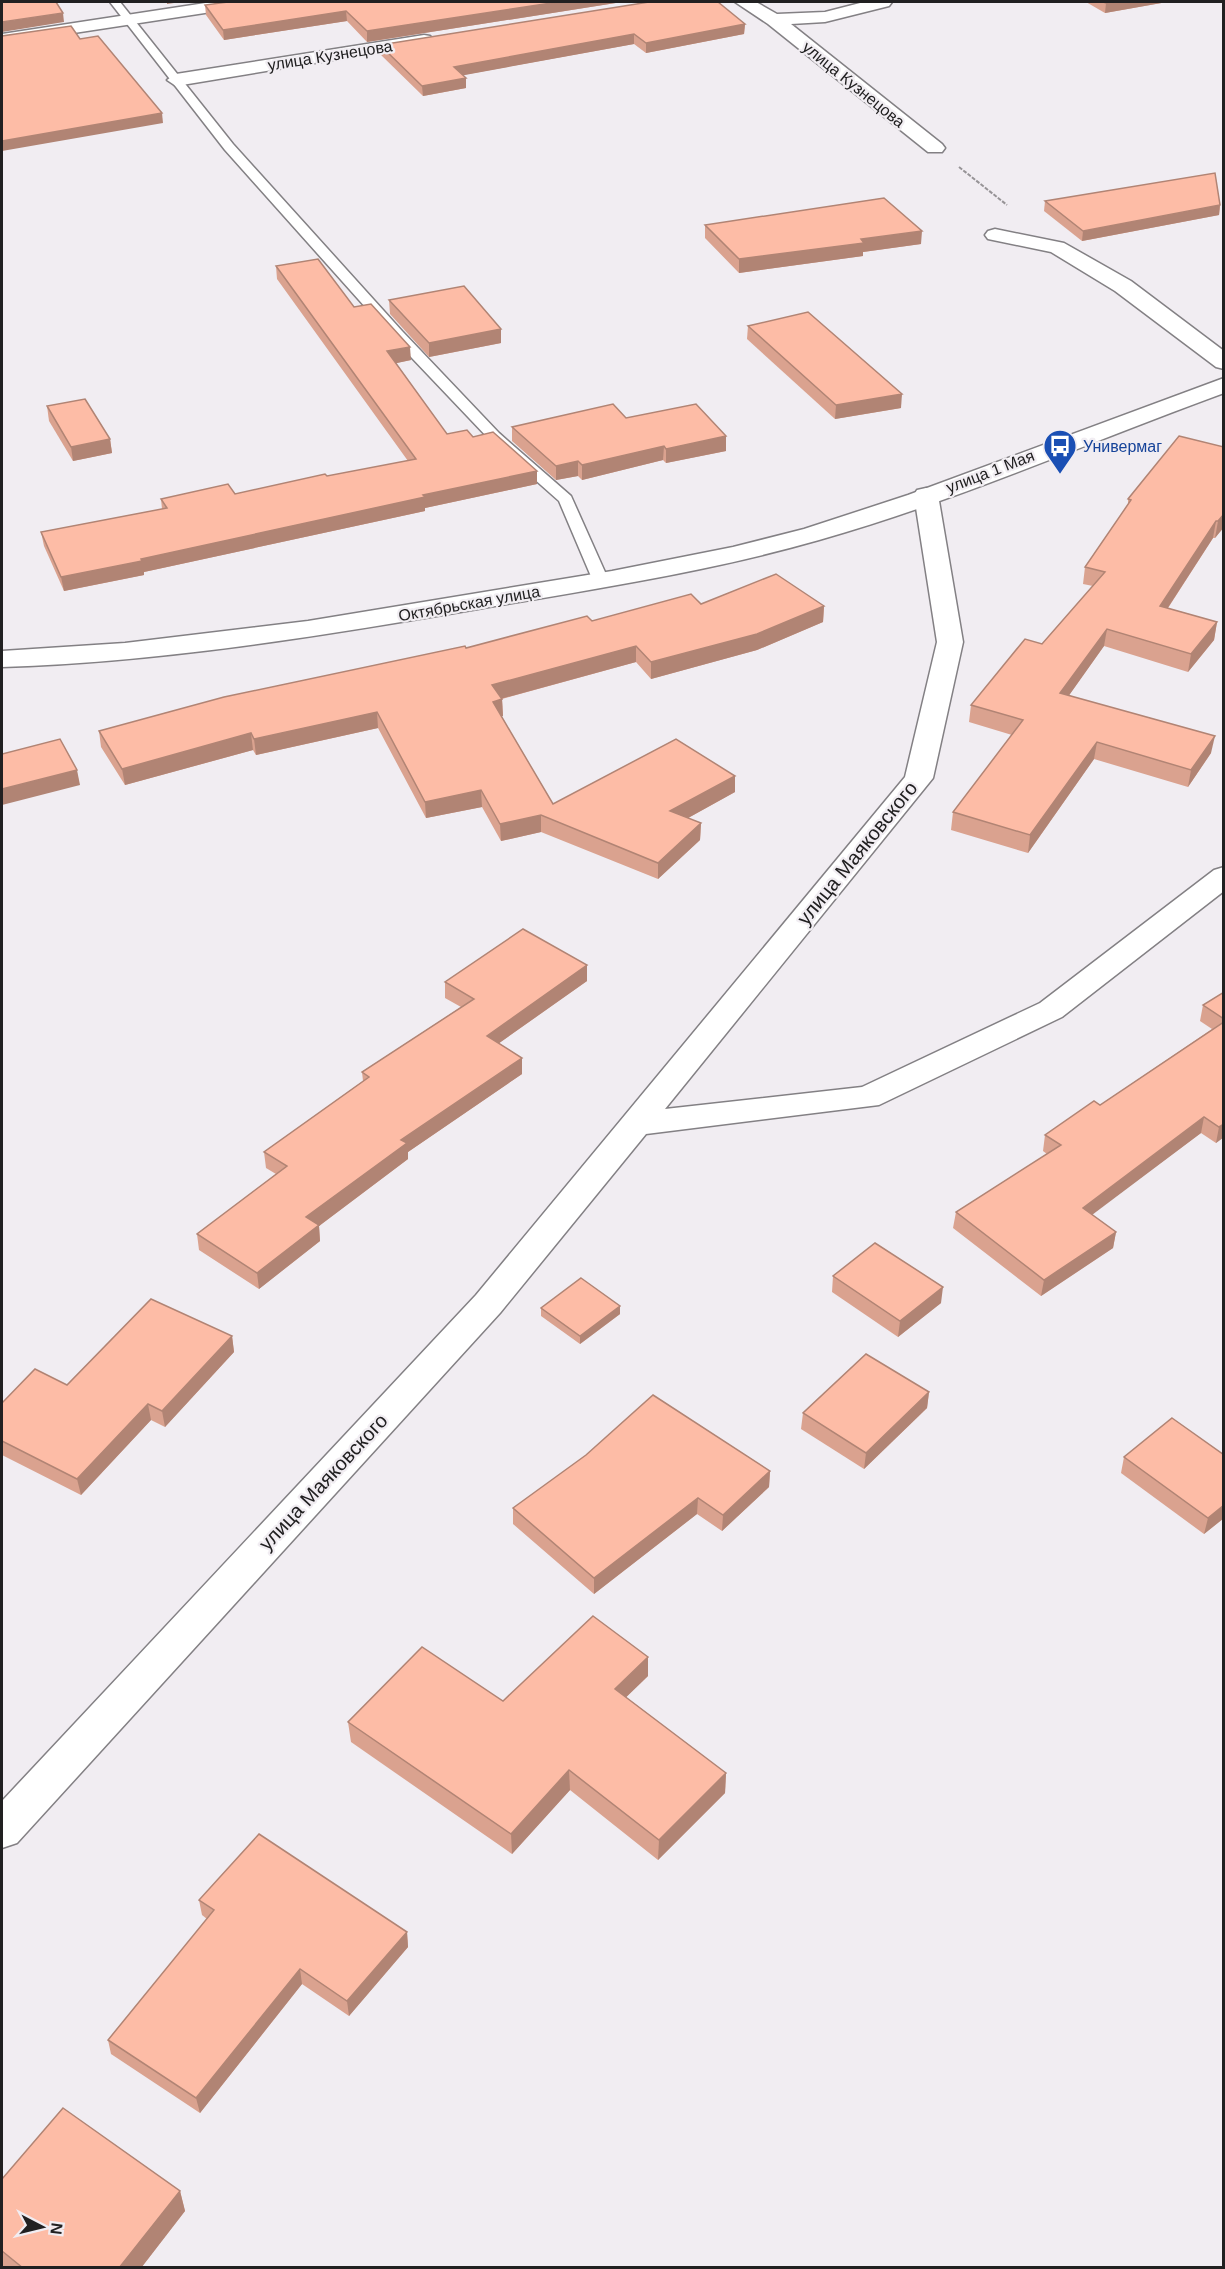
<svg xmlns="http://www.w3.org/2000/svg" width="1225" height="2269" font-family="Arial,sans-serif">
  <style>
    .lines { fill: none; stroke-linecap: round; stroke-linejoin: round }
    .service-casing { stroke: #838084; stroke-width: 3 }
    .minor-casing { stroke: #838084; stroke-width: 3 }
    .tertiary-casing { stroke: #838084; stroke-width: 3 }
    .path { stroke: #979497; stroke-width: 2; stroke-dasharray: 4 1.5; stroke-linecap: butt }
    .service { fill: #fff; fill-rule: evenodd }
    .minor { fill: #fff; fill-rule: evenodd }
    .tertiary { fill: #fff; fill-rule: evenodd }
    .wall { fill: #daa28f }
    .shaded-wall { fill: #b18474 }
    .building { fill: #fdbca6; stroke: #b18474; stroke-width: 1.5 }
    .labels { text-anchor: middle; stroke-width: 4.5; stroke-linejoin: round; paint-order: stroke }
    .far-street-label { font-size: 16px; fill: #212021; stroke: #f1edf2 }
    .far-transit-label { font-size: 16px; fill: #164399; stroke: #f1edf2; text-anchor: start }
    .street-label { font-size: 20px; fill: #212021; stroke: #f1edf2 }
  </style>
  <rect width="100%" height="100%" fill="#f1edf2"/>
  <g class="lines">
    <!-- service casing -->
    <g class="service-casing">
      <polygon id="service" points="110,2 120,2 233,144 402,331 499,433 571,496 609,581 607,584 601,586 593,581 559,501 489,439 392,337 225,150"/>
    </g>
    <!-- minor casing -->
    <g class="minor-casing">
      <g id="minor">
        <polygon points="212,2 253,2 244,7 2,44 2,34"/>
        <polygon points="735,2 756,2 777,14 825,12 864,2 892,2 889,6 825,22 791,24 942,144 945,148 942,152 928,152 768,24"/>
        <polygon points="424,35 430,36 433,40 430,44 176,86 167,80 176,74"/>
        <polygon points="995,229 1064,243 1131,281 1224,351 1224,369 1216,367 1115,291 1051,252 988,239 985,235 988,231"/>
        <polygon points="926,488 935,490 938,495 963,642 933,778 665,1109 862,1087 1040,1003 1214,870 1224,867 1224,891 1062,1017 879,1105 646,1134 500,1313 17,1843 2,1848 2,1801 476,1295 905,777 937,642 914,495 917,490"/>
      </g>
    </g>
    <!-- tertiary casing -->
    <g class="tertiary-casing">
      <path id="tertiary" d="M1224,378V393C1089,442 957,501 819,540C708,572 593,589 478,609C321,636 162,662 2,667V651L125,643L308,621L612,571L733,547L804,529L908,495Z"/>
    </g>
    <!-- path -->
    <polyline class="path" points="959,167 1007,205"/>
    <!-- service -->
    <use href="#service" class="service"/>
    <!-- minor -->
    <use href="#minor" class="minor"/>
    <!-- tertiary -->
    <use href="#tertiary" class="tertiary"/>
  </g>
  <!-- wall -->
  <g class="wall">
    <polygon points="622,2 367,42 347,21 224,40 206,15 205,5"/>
    <polygon points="1086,2 1167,2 1105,13"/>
    <polygon points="745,24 744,34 646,53 634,44 463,75 466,78 466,88 423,96 381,55 380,45"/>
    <polygon points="1045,201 1220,205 1219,215 1082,241 1044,211"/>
    <polygon points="705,225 921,244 863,252 863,256 739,273 705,238"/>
    <polygon points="276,266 354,307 411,360 396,363 447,434 473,437 537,471 537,484 425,508 425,511 144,572 144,575 64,591 44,546 41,532 162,509 161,499 235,494 408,461 277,279"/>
    <polygon points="389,300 501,329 501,343 429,357 390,314"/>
    <polygon points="748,326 901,408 835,419 747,339"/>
    <polygon points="47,406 110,439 112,453 73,461 49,421"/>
    <polygon points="626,418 726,451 666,463 663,460 582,480 578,476 556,480 512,441 512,427"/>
    <polygon points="1224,447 1224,527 1215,538 1213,538 1168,608 1217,622 1214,640 1188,672 1104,646 1069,695 1211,753 1188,787 1094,759 1028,853 951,830 953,812 1012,735 969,722 971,705 1042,644 1093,586 1083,584 1085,567 1128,505 1128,499"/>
    <polygon points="701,604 824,606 823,622 757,650 651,679 636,662 502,699 503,716 501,716 553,804 735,792 688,818 701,823 700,840 658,879 541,832 501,841 482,807 426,818 378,728 256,755 253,750 125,785 101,747 99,731 592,621"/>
    <polygon points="587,965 587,981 499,1043 522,1058 522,1074 408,1152 408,1159 319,1226 320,1241 259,1289 199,1250 197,1234 276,1174 266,1168 264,1152 363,1081 362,1072 461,1007 445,998 445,982"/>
    <polygon points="1224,992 1224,1137 1216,1143 1201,1133 1092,1214 1116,1232 1113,1248 1041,1296 953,1228 956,1212 1047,1154 1043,1151 1045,1135 1100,1105 1212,1029 1200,1021 1203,1005"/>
    <polygon points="833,1276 941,1303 898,1337 832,1292"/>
    <polygon points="620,1306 620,1314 580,1344 541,1316 541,1308"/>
    <polygon points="232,1336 234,1352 165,1427 151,1420 81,1495 2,1455 2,1403"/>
    <polygon points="929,1392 927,1408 864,1469 801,1429 803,1413"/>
    <polygon points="1224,1455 1224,1518 1204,1534 1121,1473 1124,1457"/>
    <polygon points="770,1471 769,1487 722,1531 697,1514 594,1594 513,1524 513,1508"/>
    <polygon points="648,1676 626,1697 726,1773 725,1793 658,1860 570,1790 512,1854 351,1742 348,1722 503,1701"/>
    <polygon points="199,1900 407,1932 408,1947 349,2016 302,1984 200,2113 111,2054 108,2040 207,1919 202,1915"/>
    <polygon points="2,2179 180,2191 185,2211 141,2268 3,2268 2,2266"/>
  </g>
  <!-- shaded-wall -->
  <g class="shaded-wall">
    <polygon points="167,2 181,2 167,4"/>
    <polygon points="558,2 622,2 367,42 367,31"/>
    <polygon points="1116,2 1167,2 1105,13 1106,3"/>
    <polygon points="346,11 347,21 224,40 223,30"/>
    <polygon points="63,13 64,22 2,32 2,34 2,22"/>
    <polygon points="745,24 744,34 646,53 646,43"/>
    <polygon points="634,34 634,44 454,77 454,67"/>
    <polygon points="466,78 466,88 423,96 422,86"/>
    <polygon points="162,113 163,123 2,151 2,141"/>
    <polygon points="1220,205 1219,215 1082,241 1083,231"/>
    <polygon points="922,231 921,244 863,252 863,256 739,273 739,259 861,239"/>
    <polygon points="501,329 501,343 429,357 429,343"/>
    <polygon points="410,347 411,360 388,365 387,351"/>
    <polygon points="902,394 901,408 835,419 836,405"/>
    <polygon points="726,436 726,451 666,463 666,449"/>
    <polygon points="110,439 112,453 73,461 71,447"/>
    <polygon points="664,446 663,460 582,480 582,465"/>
    <polygon points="578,461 578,476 556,480 556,466"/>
    <polygon points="537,471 537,484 425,508 425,511 144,572 144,575 64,591 61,577 423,495"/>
    <polygon points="1224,514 1224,527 1215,538 1218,521"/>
    <polygon points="1216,521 1213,538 1158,623 1160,606"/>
    <polygon points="824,606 823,622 757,650 651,679 651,662"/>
    <polygon points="1217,622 1214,640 1188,672 1191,654"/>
    <polygon points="1107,629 1104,646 1058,711 1060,693"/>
    <polygon points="636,646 636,662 493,701 492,685"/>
    <polygon points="502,699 503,716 493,718 493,702"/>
    <polygon points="377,712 378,728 256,755 254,739"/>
    <polygon points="251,733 253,750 125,785 122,769"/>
    <polygon points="1215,736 1211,753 1188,787 1191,770"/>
    <polygon points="1097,742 1094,759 1028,853 1030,835"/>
    <polygon points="77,770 80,785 2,805 2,789"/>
    <polygon points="735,776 735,792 670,828 670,811"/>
    <polygon points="481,790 482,807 426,818 425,802"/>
    <polygon points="541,815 541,832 501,841 500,824"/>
    <polygon points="701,823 700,840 658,879 658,863"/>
    <polygon points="587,965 587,981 488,1051 487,1036"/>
    <polygon points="522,1058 522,1074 408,1152 408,1159 319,1226 320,1241 259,1289 257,1273 306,1217 401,1140"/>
    <polygon points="1204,1117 1201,1133 1080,1224 1083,1208"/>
    <polygon points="1224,1124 1224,1137 1216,1143 1219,1127"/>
    <polygon points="1116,1232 1113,1248 1041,1296 1044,1280"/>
    <polygon points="943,1287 941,1303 898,1337 900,1321"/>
    <polygon points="620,1306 620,1314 580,1344 580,1336"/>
    <polygon points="232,1336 234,1352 165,1427 162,1411"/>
    <polygon points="929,1392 927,1408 864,1469 866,1453"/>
    <polygon points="148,1404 151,1420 81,1495 77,1479"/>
    <polygon points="770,1471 769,1487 722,1531 723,1515"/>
    <polygon points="698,1498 697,1514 594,1594 594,1578"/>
    <polygon points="1224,1505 1224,1518 1204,1534 1208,1518"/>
    <polygon points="648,1657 648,1676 615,1708 615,1689"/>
    <polygon points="569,1770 570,1790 512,1854 511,1834"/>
    <polygon points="726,1773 725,1793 658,1860 659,1840"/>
    <polygon points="407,1932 408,1947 349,2016 347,2001"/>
    <polygon points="300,1969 302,1984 200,2113 196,2098"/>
    <polygon points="180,2191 185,2211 141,2268 119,2268"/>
  </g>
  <!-- building -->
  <g class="building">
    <polygon points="2,2 56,2 63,13 2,22"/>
    <polygon points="228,2 558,2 367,31 346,11 223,30 205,5"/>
    <polygon points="649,2 718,2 745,24 646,43 634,34 454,67 466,78 422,86 380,45"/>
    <polygon points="1103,2 1116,2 1106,3"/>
    <polygon points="71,26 80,39 98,36 162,113 2,141 2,36"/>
    <polygon points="1215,173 1220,205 1083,231 1045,201"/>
    <polygon points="884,198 922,231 861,239 864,243 739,259 705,225"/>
    <polygon points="318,259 354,307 371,304 410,347 387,351 447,434 467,430 473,437 493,432 537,471 423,495 425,497 141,559 142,561 61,577 41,532 167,508 161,499 228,484 235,494 325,474 327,476 416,459 276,266"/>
    <polygon points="464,286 501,329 429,343 389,300"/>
    <polygon points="808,312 902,394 836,405 748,326"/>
    <polygon points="85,399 110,439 71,447 47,406"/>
    <polygon points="613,404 626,418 696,404 726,436 666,449 664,446 582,465 578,461 556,466 512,427"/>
    <polygon points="1179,436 1224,447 1224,514 1218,521 1216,521 1160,606 1217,622 1191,654 1107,629 1060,693 1215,736 1191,770 1097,742 1030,835 953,812 1023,720 971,705 1025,639 1042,644 1105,572 1085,567 1131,500 1128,499"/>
    <polygon points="776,574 824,606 757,634 651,662 636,646 492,685 502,699 493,702 553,804 676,739 735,776 670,811 701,823 658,863 541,815 500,824 481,790 425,802 377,712 254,739 251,733 122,769 99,731 224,697 465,646 466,648 587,616 592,621 691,594 701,604"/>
    <polygon points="60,739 77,770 2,789 2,754"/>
    <polygon points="523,929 587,965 487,1036 522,1058 401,1140 407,1143 306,1217 319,1225 257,1273 197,1234 287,1166 264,1152 369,1077 362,1072 474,999 445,982"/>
    <polygon points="1224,992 1224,1019 1203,1005"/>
    <polygon points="1224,1022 1224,1124 1219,1127 1204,1117 1083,1208 1116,1232 1044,1280 956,1212 1061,1145 1045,1135 1094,1101 1100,1105"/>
    <polygon points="875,1243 943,1287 900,1321 833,1276"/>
    <polygon points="581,1278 620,1306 580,1336 541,1308"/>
    <polygon points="151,1299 232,1336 162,1411 148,1404 77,1479 2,1441 2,1403 35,1369 67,1385"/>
    <polygon points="866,1354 929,1392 866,1453 803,1413"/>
    <polygon points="653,1395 770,1471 723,1515 698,1498 594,1578 513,1508 586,1455"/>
    <polygon points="1172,1418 1224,1455 1224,1505 1208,1518 1124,1457"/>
    <polygon points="593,1616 648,1657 615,1689 726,1773 659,1840 569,1770 511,1834 348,1722 422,1647 503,1701"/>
    <polygon points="259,1834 407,1932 347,2001 300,1969 196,2098 108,2040 214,1910 199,1900"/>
    <polygon points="63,2108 180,2191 119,2268 23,2268 2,2251 2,2179"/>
  </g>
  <!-- icons -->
  <defs>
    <g id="bus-pin" transform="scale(1.725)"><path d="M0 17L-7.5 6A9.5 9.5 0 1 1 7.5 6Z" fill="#1a4fb4" stroke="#f1edf2"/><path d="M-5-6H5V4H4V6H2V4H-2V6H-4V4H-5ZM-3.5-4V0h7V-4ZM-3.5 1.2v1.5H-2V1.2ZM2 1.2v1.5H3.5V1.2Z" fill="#fff"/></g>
  </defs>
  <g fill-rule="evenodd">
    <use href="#bus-pin" x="1060" y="446"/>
  </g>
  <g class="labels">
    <!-- far-street labels -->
    <g class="far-street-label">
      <text transform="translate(330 55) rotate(-9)" y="6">улица Кузнецова</text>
      <text transform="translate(854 84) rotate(39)" y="6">улица Кузнецова</text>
      <text transform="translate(990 471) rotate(-21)" y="6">улица 1 Мая</text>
      <text transform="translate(469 603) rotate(-10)" y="6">Октябрьская улица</text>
    </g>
    <!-- far-transit labels -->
    <g class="far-transit-label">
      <text x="1083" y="452">Универмаг</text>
    </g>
    <!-- street labels -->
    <g class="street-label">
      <text transform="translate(857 853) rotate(-51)" y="7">улица Маяковского</text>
      <text transform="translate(323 1482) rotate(-47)" y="7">улица Маяковского</text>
    </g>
  </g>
  <!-- border -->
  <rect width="1225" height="2269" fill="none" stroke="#212021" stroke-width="6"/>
  <!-- north arrow -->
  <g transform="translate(42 2227) rotate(97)" stroke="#f1edf2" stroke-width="4.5" paint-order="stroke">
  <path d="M0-4.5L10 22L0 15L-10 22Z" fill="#212021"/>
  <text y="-9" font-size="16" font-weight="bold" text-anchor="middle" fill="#212021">N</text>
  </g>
</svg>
